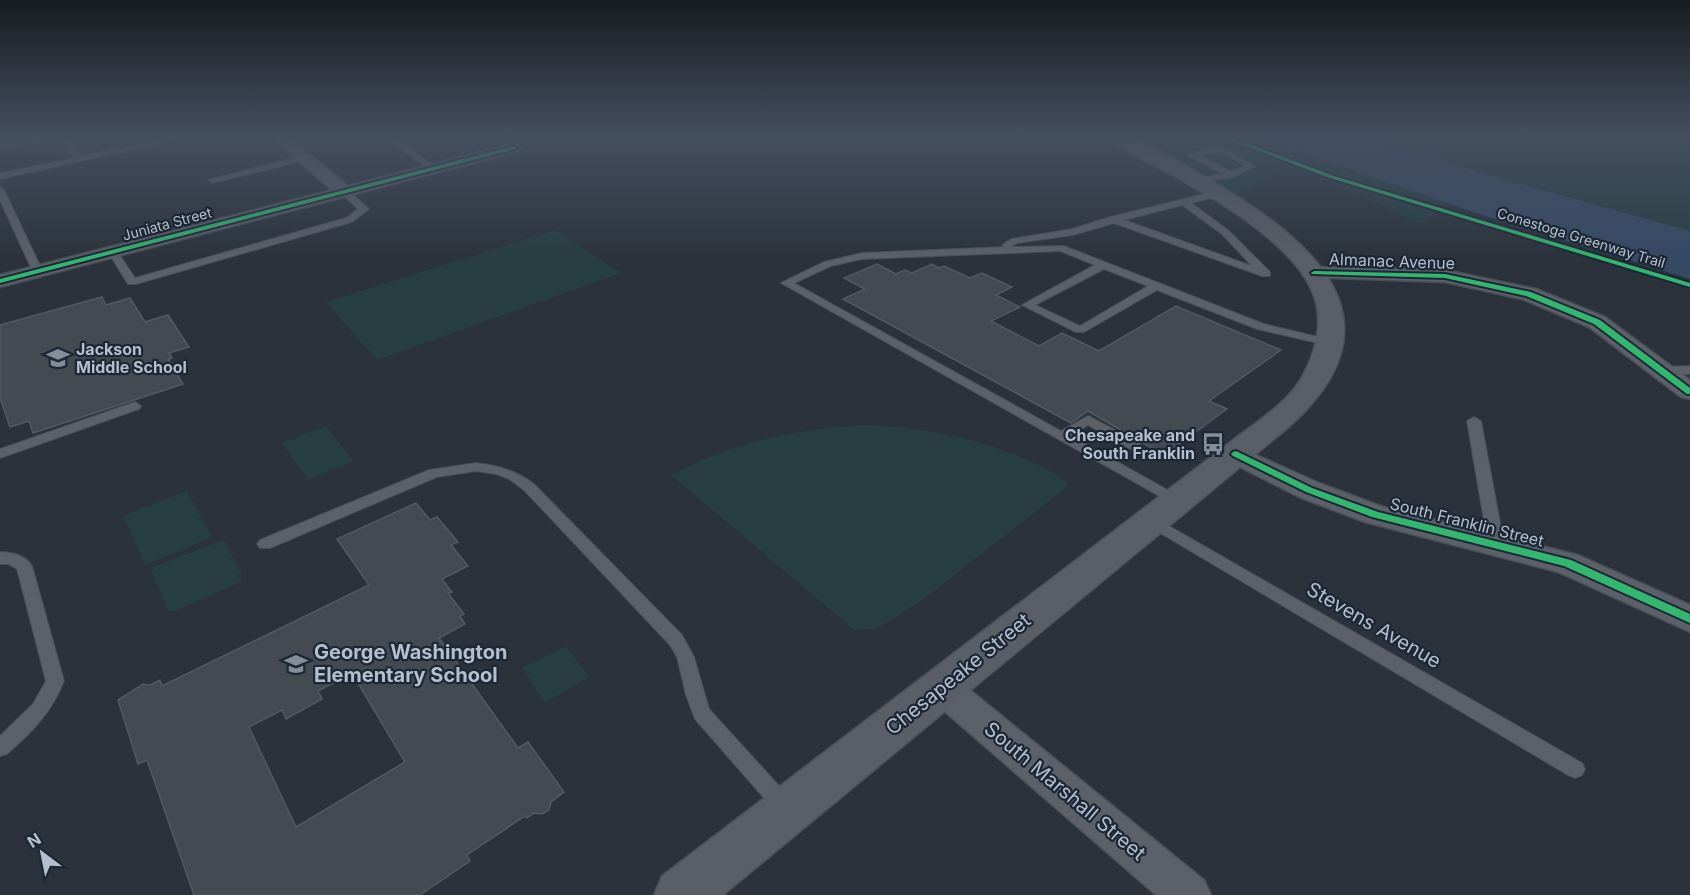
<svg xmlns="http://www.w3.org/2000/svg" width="1690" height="895" font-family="Inter,sans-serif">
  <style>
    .green { fill: #273e42 }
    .water { fill: #364a66 }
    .building { fill: #444a52; stroke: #535963; stroke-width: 1.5; fill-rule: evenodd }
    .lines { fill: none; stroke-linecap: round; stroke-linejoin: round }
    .lane-casing { stroke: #494e55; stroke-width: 2 }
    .street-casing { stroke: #494e55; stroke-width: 3 }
    .secondary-casing { stroke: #494e55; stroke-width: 3 }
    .lane { fill: #5b6069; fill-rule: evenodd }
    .street { fill: #5b6069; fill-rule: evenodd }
    .secondary { fill: #5a5f67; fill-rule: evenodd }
    .cycleway-casing { stroke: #1d2837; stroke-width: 4 }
    .cycleway { fill: #33b770; fill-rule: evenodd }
    .labels { text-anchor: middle; stroke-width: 4.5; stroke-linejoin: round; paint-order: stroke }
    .far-street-label { font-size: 14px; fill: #b5becc; stroke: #1d2837 }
    .street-label { font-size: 16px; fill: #b5becc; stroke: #1d2837 }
    .poi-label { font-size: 16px; font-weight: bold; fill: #b5becc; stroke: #1d2837; text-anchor: start }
    .near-street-label { font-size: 20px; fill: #b5becc; stroke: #1d2837 }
    .near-poi-label { font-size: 20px; font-weight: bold; fill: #b5becc; stroke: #1d2837; text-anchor: start }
  </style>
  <rect width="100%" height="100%" fill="#2b323b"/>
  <!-- green -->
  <g class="green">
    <polygon points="1135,137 1257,137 1449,203 1420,224 1325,179 1286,169 1237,194"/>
    <polygon points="1366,137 1690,137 1690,231 1489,175"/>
    <polygon points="555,230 621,273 377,360 326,302"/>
    <path d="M863,425C922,427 976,437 1030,461C1043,467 1061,474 1068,486L924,599L877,629L854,630L671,475C732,443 795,429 863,425Z"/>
    <polygon points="326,426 353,461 308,480 282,443"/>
    <polygon points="187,491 212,537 145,565 123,516"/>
    <polygon points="221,541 225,542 242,575 240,582 176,611 168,611 151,571 156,566"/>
    <polygon points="566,646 589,677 545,703 522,668"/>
  </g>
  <!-- water -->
  <polygon class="water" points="1257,137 1366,137 1489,175 1690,231 1690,279 1467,210"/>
  <!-- building -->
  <g class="building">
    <polygon points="877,264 896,274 905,270 912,273 932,264 939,268 944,266 970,278 982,273 1012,287 996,295 1020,307 991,321 1039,346 1062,333 1099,351 1176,306 1281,350 1209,401 1227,409 1164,455 1088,411 1071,423 843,299 865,289 844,278"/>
    <polygon points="102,297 106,305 130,298 145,322 168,315 189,347 169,353 172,358 168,359 183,384 33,433 29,421 10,427 0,398 0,325"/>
    <path d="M416,503L430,520L437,517L458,542L451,545L468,566L442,579L452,592L448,593L464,614L460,616L465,624L439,638L518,748L528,742L564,792L551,802L549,810L542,814L534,813L527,818L525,816L467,855L470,861L420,895H194L147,760L138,764L118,700L143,684L150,685L160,680L162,686L369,585L337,539ZM352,673L405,762L296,827L249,727L282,710L286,719L322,699L318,691Z"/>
  </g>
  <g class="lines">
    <!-- lane casing -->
    <g class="lane-casing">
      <g id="lane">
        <polygon points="60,137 68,137 81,156 173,137 188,137 0,179 0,173 74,158"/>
        <polygon points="385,137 394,137 439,169 432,171"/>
        <path d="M1222,147L1255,166L1234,177L1191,183V179L1223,174L1189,156V152ZM1221,152L1245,166L1231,172L1200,155Z"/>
        <polygon points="303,156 307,158 306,160 212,183 208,180"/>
        <polygon points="0,187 4,190 43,272 42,274 38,275 33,272 0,200"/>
        <polygon points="342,190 348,190 369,209 352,222 136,284 128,284 108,252 116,250 135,278 346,218 358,209 342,194"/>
        <path d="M1217,191L1221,194L1220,196L1191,203L1228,230L1270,272V276H1262L1114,223L1073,235L1017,243L1010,247L1064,246L1264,324L1335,341L1337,343L1335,345L1331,346L1257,329L1157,290L1084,332H1076L1022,305L1095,265L1060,251L862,259L831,266L794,283L1061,431L1088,416L1140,443L1142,446L1140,449H1130L1088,425L1071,436L1182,498L1184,501L1177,506L781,283L824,262L862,253L1005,247L1002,245L1011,239L1072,229L1110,217ZM1182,205L1222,234L1252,266L1124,220ZM1104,269L1148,286L1080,326L1035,305Z"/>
        <polygon points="1690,366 1690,374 1663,375 1657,371 1663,367"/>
        <polygon points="135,402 141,406 139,409 0,458 0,449"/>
        <polygon points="1474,417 1481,421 1504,544 1501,548 1491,548 1488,544 1467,421"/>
        <path d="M476,463C499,466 515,470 534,484L682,635L694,657L709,709L791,799L794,806L791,813L784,815L777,813L695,719L686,695L677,657L670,645L524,490L509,479L496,474L476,471L437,477L270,548H260L257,544L260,540L429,470Z"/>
        <polygon points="1150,515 1582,763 1585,769 1582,775 1575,778 1568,775 1145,524 1143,520 1145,516"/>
        <path d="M0,552C12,552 25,555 32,566L64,681C52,712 31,733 7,754L0,756V736L33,704L46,681L17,569L8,564H0Z"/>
      </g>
    </g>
    <!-- street casing -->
    <g class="street-casing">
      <g id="street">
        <polygon points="271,137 288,137 348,186 514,143 522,148 520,151 0,287 0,275 332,190"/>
        <polygon points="1314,267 1445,270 1536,289 1605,317 1690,380 1690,399 1681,397 1589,327 1522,299 1445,282 1307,277 1304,273 1307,269"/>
        <polygon points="1236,446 1319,483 1383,507 1578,555 1690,605 1690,632 1558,572 1365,522 1299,497 1226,460 1222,454 1226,448"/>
        <polygon points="941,672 954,677 1204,880 1211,895 1156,895 928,697 923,687 928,677"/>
      </g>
    </g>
    <!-- secondary casing -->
    <g class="secondary-casing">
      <g id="secondary">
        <polygon points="0,137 42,137 40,141 0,149"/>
        <path d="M1106,137C1113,137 1122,135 1129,137C1145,140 1193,170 1210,180C1312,239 1408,320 1290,426L723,895H654L662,876L1224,447C1249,426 1286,406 1302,377C1315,353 1323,326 1315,299C1294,232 1166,172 1108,141Z"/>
      </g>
    </g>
    <!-- lane -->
    <use href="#lane" class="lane"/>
    <!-- street -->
    <use href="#street" class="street"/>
    <!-- secondary -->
    <use href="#secondary" class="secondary"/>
    <!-- cycleway casing -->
    <g class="cycleway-casing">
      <g id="cycleway">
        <polygon points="1222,137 1230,137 1334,176 1690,283 1690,287 1330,178"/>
        <polygon points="514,146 517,148 516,149 0,283 0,279"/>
        <polygon points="1314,271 1445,274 1531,292 1600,320 1690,388 1690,394 1687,394 1594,324 1526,296 1445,278 1312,274 1311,273"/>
        <polygon points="1236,451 1312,488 1378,512 1571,560 1690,614 1690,623 1564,566 1372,517 1306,492 1233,456 1231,454 1233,452"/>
      </g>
    </g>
    <!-- cycleway -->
    <use href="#cycleway" class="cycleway"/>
  </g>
  <!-- sky -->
  <linearGradient id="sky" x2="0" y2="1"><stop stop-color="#181c20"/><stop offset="0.52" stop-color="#444f60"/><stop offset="1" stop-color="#444f60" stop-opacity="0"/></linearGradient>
  <rect width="1690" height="262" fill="url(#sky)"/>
  <!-- icons -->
  <defs>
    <g id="school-bare" transform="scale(1.8)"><path d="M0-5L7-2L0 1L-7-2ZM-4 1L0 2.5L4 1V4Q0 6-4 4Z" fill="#858d99" stroke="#1d2837" stroke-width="2.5" paint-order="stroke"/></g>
    <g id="bus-bare" transform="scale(1.8)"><path d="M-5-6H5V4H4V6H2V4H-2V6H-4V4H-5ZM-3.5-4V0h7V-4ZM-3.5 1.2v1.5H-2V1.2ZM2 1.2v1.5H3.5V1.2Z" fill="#858d99" stroke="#1d2837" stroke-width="2.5" paint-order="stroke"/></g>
  </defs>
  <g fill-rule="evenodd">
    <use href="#school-bare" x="58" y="358"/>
    <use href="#bus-bare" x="1213" y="444"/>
    <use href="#school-bare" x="296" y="664"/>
  </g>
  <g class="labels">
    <!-- far-street labels -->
    <g class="far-street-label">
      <text transform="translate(167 224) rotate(-15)" y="5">Juniata Street</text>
      <text transform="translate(1581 238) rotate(17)" y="5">Conestoga Greenway Trail</text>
    </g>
    <!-- street labels -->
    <g class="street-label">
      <text transform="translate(1392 261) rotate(2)" y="6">Almanac Avenue</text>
      <text transform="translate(1467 522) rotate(14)" y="6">South Franklin Street</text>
    </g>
    <!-- poi labels -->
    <g class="poi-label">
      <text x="76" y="355">Jackson<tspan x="76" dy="18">Middle School</tspan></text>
      <text x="1195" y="441" text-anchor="end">Chesapeake and<tspan x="1195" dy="18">South Franklin</tspan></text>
    </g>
    <!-- near-street labels -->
    <g class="near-street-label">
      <text transform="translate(1374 625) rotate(30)" y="7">Stevens Avenue</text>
      <text transform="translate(958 674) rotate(-39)" y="7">Chesapeake Street</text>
      <text transform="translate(1065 791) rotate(40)" y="7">South Marshall Street</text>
    </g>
    <!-- near-poi labels -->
    <g class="near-poi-label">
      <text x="314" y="659">George Washington<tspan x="314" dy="23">Elementary School</tspan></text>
    </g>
  </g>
  <!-- north arrow -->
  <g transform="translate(42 853) rotate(328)" stroke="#1d2837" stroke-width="4.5" paint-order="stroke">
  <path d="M0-4.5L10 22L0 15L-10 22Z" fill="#b5becc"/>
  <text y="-9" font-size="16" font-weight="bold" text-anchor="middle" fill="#b5becc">N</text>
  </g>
</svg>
